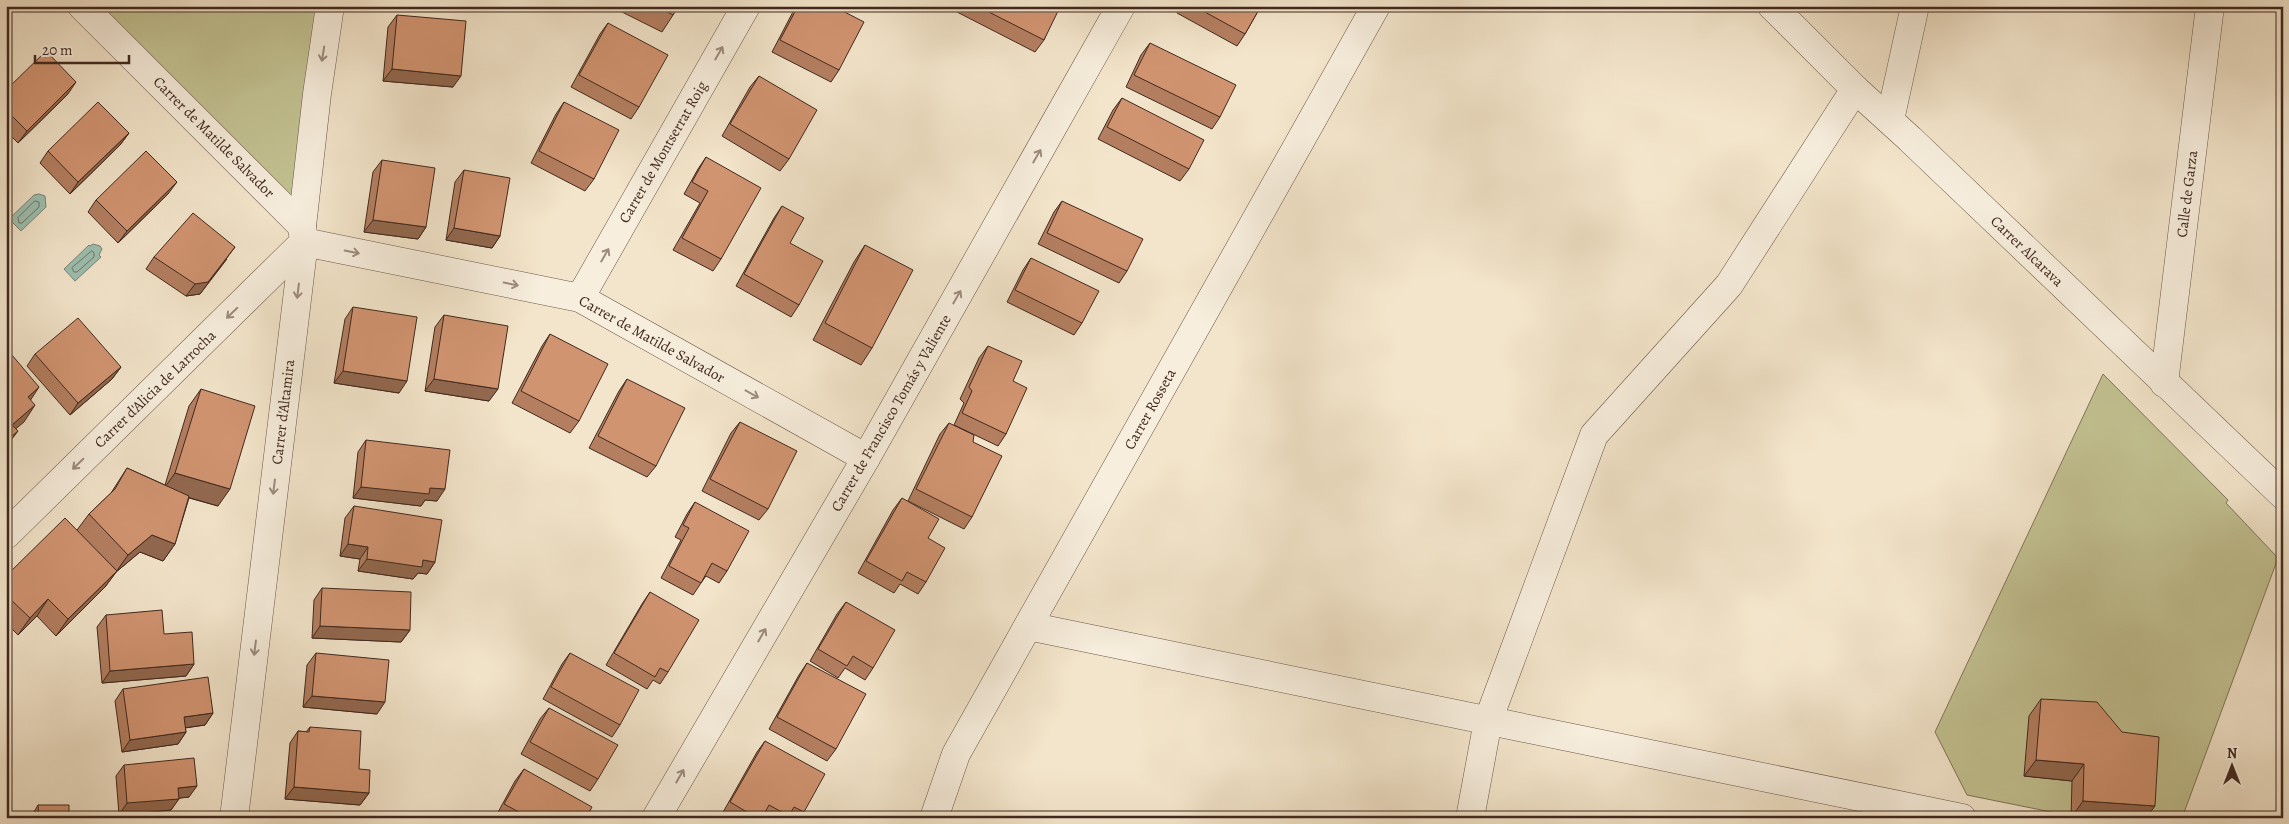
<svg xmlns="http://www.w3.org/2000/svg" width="2289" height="824" font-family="Alegreya,serif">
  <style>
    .green { fill: #c3c292; stroke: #827558 }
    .water { fill: #9dc0b1; stroke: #788377 }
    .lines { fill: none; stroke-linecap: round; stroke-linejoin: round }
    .shore { stroke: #6e7468; stroke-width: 1 }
    .street-casing { stroke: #6d574a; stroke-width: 29 }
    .street { stroke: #f7eedd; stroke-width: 28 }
    .wall { fill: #b47f61; stroke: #40281f }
    .shaded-wall { fill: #92684f; stroke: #40281f }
    .building { fill: #d19471; stroke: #40281f }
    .oneway { stroke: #9c8b7e }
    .labels { text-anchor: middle; stroke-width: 4.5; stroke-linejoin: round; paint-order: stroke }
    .street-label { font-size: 15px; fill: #40281f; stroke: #f7eedd }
  </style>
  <rect width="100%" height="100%" fill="#f3e5cb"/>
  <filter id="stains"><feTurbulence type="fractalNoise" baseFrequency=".004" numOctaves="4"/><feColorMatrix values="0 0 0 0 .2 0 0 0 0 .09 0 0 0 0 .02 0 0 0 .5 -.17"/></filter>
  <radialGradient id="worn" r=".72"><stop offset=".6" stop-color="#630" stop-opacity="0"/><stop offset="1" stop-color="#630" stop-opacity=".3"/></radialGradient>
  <!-- green -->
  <g class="green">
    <polygon points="82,6 330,6 302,226"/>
    <polygon points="2103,374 2228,500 2226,503 2278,558 2182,818 2081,818 1967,795 1935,732"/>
  </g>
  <!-- water -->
  <g class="water">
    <polygon points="39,194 45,196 46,207 21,231 9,219 34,195"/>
    <polygon points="93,244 100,246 102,249 99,255 101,257 75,281 64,269 89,245 90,246"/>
  </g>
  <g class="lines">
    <!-- shore -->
    <g class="shore">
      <polygon points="35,201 39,202 39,207 22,223 19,223 18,218"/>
      <polygon points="92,251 94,253 94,257 77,272 74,272 72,268"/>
    </g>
    <!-- street casing -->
    <g class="street-casing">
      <g id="street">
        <polyline points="82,6 302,226"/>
        <polyline points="1772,6 1855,89 1910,139 2283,495"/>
        <polyline points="1890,120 1915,6"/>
        <polyline points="304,242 580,298 866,458"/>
        <polyline points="580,298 746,6"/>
        <polyline points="2164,383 2210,6"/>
        <polyline points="6,535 304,242"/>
        <polyline points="1028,626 1962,818"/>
        <polyline points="234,818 304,242 302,226 317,94 330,6"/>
        <polyline points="656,818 866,458 1121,6"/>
        <polyline points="934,818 956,754 1376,6"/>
        <polyline points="1470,818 1488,721 1594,435 1729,285 1855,89"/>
      </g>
    </g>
    <!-- street -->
    <use href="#street" class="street"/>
  </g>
  <!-- wall -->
  <g class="wall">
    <polygon points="610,6 678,6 673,15 662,32"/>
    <polygon points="796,6 833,6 839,70 831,82 772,52"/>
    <polygon points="960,6 1058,6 1044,40 1035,52 957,12"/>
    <polygon points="1180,6 1261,6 1245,34 1237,46 1177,13"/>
    <polygon points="397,15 453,87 383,81 388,27"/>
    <polygon points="608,23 639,107 631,119 571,87 600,34"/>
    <polygon points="1150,43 1220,117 1212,129 1126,87 1141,55"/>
    <polygon points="759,76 789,159 780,171 722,136 750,87"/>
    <polygon points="6,90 68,94 18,143 6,131"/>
    <polygon points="1122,98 1189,169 1180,181 1098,139 1113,110"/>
    <polygon points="564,102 594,179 585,191 531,163 556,114"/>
    <polygon points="129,133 120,145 70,194 40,163 48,151"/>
    <polygon points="706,157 721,259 713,271 673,250 700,203 684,194 698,169"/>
    <polygon points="382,160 426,227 418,239 364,232 373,172"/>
    <polygon points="464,170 500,236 492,248 446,240 455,182"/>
    <polygon points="168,194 118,243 88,212 96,200"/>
    <polygon points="1062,201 1127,271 1119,283 1038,244 1054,212"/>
    <polygon points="782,206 799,305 791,317 736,286 774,218"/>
    <polygon points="865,245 872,348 861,365 813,340 854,262"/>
    <polygon points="154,257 227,259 200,294 186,296 146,269"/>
    <polygon points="1031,258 1082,323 1074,335 1007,302 1023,270"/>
    <polygon points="353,307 399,393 334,383 345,319"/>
    <polygon points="444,315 489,401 425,391 435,327"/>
    <polygon points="550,334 579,421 570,433 512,403 542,346"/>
    <polygon points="988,346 1006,434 998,446 954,425 964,403 960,399 979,358"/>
    <polygon points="35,354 121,367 112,379 70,415 27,366"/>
    <polygon points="627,379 656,466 647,477 589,448 619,391"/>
    <polygon points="201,389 218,506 189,498 175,544 163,561 140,552 116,572 105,587 56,636 37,616 18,635 6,623 6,576 77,530 89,514 111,493 127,468 165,485 189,406"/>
    <polygon points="740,422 768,509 759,520 702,491 731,433"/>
    <polygon points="949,423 972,517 964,529 908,501 940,434"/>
    <polygon points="366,440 437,501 425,500 421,506 353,498 358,452"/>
    <polygon points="902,498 928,538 926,582 918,594 900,584 894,593 858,573 893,510"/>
    <polygon points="695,502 727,571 719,583 706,576 701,583 693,595 661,578 681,540 675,537 687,514"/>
    <polygon points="354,506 435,562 427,574 418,573 413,579 358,571 360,559 340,556 345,518"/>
    <polygon points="322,588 410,630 401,642 312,638 314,600"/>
    <polygon points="650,592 668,672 660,684 653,680 647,689 606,665 642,604"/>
    <polygon points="846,602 873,668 865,680 845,668 838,678 810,661 837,614"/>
    <polygon points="106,615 164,634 194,664 186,676 102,683 97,627"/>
    <polygon points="316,653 377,714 303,707 307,665"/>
    <polygon points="570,653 620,725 612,737 543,699 562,664"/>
    <polygon points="807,663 836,749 827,761 769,729 799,675"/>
    <polygon points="123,689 213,713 205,725 185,728 186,732 178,744 122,752 115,701"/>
    <polygon points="2041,699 2122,732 2146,818 2071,818 2072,781 2024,776 2029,716"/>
    <polygon points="549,708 598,779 590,791 521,754 540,719"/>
    <polygon points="310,727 359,769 369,793 360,805 285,799 290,743 298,731 306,732"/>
    <polygon points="765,741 804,812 799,818 728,818 722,814 757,752"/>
    <polygon points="124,765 189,797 179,798 171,810 119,815 116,776"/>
    <polygon points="524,769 586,818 500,818 496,816 515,781"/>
    <polygon points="38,805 69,818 34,818 34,812"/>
  </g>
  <!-- shaded-wall -->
  <g class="shaded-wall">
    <polygon points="392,69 461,76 453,87 383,81"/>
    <polygon points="76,82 68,94 18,143 27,131"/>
    <polygon points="129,133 120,145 70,194 78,182"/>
    <polygon points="177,182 168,194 118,243 127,231"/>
    <polygon points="373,220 426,227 418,239 364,232"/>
    <polygon points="454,228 500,236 492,248 446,240"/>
    <polygon points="235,247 200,294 186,296 195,284"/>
    <polygon points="121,367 112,379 70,415 78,403"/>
    <polygon points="343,371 407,381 399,393 334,383"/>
    <polygon points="434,379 498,389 489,401 425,391"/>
    <polygon points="39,387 28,404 28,397"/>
    <polygon points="35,405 24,422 6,437 12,425"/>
    <polygon points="18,431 6,447 6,441"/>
    <polygon points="175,473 230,489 218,506 163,490"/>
    <polygon points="361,487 430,488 445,489 437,501 425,500 421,506 353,498"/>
    <polygon points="152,535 175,544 163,561 140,552 116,572 128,555"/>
    <polygon points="348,544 368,547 360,559 340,556"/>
    <polygon points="367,559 423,560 435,562 427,574 418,573 413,579 358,571"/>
    <polygon points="117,571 105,587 56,636 68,619"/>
    <polygon points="48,599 37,616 18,635 30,618"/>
    <polygon points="320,626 410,630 401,642 312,638"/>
    <polygon points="194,664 186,676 102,683 110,671"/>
    <polygon points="312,696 385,702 377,714 303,707"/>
    <polygon points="213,713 205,725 176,729 184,717"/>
    <polygon points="186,732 178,744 122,752 130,740"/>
    <polygon points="2036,760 2084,764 2072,781 2024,776"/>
    <polygon points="197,786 189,797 172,799 179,799 171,810 119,815 127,803 178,788"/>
    <polygon points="294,787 369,793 360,805 285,799"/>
    <polygon points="2083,801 2155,806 2146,818 2071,818"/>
  </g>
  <!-- building -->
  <g class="building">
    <polygon points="656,6 678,6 673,15"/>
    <polygon points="798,6 833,6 864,22 839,70 780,40"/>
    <polygon points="977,6 1058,6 1060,7 1044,40"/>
    <polygon points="1194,6 1261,6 1245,34"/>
    <polygon points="397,15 466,21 461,76 392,69"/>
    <polygon points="608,23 668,55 639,107 579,75"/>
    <polygon points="1150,43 1236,85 1220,117 1134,75"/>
    <polygon points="46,51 76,82 27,131 6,110 6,90"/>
    <polygon points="759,76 817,110 789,159 730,124"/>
    <polygon points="1122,98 1204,140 1189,169 1107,127"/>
    <polygon points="98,102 129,133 78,182 48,151"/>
    <polygon points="564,102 619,130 594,179 539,151"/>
    <polygon points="146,151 177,182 127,231 96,200"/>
    <polygon points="706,157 761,188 721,259 682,238 708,191 692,182"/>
    <polygon points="382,160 435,168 426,227 373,220"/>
    <polygon points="464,170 510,178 500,236 454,228"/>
    <polygon points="1062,201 1143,239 1127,271 1047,233"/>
    <polygon points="782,206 804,218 790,243 823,261 799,305 744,274"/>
    <polygon points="193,213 235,247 208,282 195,284 154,257"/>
    <polygon points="865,245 913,270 872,348 825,323"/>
    <polygon points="1031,258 1099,291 1082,323 1015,290"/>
    <polygon points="353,307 417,317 407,381 343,371"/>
    <polygon points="444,315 508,326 498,389 434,379"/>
    <polygon points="78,318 121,367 78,403 35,354"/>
    <polygon points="550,334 608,364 579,421 521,391"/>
    <polygon points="988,346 1022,361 1013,381 1027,388 1006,434 962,413 972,391 969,387"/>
    <polygon points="6,348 39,387 28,397 35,405 12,425 18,431 6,441"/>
    <polygon points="627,379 685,408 656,466 598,436"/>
    <polygon points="201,389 255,406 230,489 175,473"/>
    <polygon points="740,422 797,451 768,509 710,479"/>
    <polygon points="949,423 974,435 973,442 1002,456 972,517 916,489"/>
    <polygon points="366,440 450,450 445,489 430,488 429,494 361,487"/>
    <polygon points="127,468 189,496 175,544 152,535 128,555 89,514 115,489"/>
    <polygon points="902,498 939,519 928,538 945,548 926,582 907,572 902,581 866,561"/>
    <polygon points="695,502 749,531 727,571 712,563 701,583 669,566 689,528 683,525"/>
    <polygon points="354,506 442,520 435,562 423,560 422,567 367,559 368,547 348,544"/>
    <polygon points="65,518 117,571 68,619 48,599 30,618 6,595 6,576"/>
    <polygon points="322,588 411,592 410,630 320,626"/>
    <polygon points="650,592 699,620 668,672 660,668 655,677 614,653"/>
    <polygon points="846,602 895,630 873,668 853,656 847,666 818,649"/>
    <polygon points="162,610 164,634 192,632 194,664 110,671 106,615"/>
    <polygon points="316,653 389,660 385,702 312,696"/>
    <polygon points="570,653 639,690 620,725 551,687"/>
    <polygon points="807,663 866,694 836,749 777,717"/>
    <polygon points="208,677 213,713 184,717 186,732 130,740 123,689"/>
    <polygon points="2041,699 2097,702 2122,732 2159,737 2155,806 2083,801 2084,764 2036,760"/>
    <polygon points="549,708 618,745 598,779 530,742"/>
    <polygon points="310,727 361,731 359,769 370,770 369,793 294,787 298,731 309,732"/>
    <polygon points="765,741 825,774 804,812 794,807 789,816 769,805 762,818 757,818 730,802"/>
    <polygon points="194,758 197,786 178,788 179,799 127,803 124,765"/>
    <polygon points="524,769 592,807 586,818 530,818 504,804"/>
    <polygon points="38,805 69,805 69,818 39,818"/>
    <polygon points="324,814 399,817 399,818 324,818"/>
  </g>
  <!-- one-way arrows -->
  <defs><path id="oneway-shaft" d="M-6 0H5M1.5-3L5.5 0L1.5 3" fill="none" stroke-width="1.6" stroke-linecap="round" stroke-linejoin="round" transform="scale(1.25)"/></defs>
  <g class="oneway">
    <use href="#oneway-shaft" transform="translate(719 53) rotate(-60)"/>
    <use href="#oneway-shaft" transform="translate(323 54) rotate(99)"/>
    <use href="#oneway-shaft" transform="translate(1037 156) rotate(-60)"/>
    <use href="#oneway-shaft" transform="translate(352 252) rotate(11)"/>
    <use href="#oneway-shaft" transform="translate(605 255) rotate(-60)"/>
    <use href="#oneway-shaft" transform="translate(511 284) rotate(11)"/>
    <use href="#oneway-shaft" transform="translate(298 291) rotate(97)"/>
    <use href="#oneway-shaft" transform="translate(957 297) rotate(-60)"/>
    <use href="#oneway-shaft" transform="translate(232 313) rotate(136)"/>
    <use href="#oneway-shaft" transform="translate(752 394) rotate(29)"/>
    <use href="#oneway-shaft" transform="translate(78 464) rotate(136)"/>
    <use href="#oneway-shaft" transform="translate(274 487) rotate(97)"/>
    <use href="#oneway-shaft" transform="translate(762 635) rotate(-60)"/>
    <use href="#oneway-shaft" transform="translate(255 648) rotate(97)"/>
    <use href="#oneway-shaft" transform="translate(680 776) rotate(-60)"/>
  </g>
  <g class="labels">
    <!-- street labels -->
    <g class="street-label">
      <text transform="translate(214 137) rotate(45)" y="5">Carrer de Matilde Salvador</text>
      <text transform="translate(663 152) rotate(-60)" y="5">Carrer de Montserrat Roig</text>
      <text transform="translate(2187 194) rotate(-83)" y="5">Calle de Garza</text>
      <text transform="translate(2027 251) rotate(44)" y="5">Carrer Alcarava</text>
      <text transform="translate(652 339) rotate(29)" y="5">Carrer de Matilde Salvador</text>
      <text transform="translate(155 389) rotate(-44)" y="5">Carrer d'Alicia de Larrocha</text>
      <text transform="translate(1150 409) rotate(-61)" y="5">Carrer Rosseta</text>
      <text transform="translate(283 412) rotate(-83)" y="5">Carrer d'Altamira</text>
      <text transform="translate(891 413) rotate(-60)" y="5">Carrer de Francisco Tomás y Valiente</text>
    </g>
  </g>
  <!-- margin -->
  <rect width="2289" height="824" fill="none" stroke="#f3e5cb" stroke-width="25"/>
  <rect x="8" y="8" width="2274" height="809" fill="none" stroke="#40281f" stroke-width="2.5"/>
  <rect x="12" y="12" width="2264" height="799" fill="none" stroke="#40281f"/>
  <!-- north arrow -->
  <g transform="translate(2232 766)" stroke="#f7eedd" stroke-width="4" paint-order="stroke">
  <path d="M0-4L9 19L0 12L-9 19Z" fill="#40281f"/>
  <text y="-8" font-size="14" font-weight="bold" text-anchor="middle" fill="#40281f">N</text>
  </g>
  <!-- scale -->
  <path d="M35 55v8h94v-8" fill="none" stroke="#40281f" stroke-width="2.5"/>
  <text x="42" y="55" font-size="15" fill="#40281f" stroke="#f7eedd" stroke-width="4" paint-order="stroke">20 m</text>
  <rect width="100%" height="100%" filter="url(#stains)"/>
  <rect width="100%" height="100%" fill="url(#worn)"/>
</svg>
